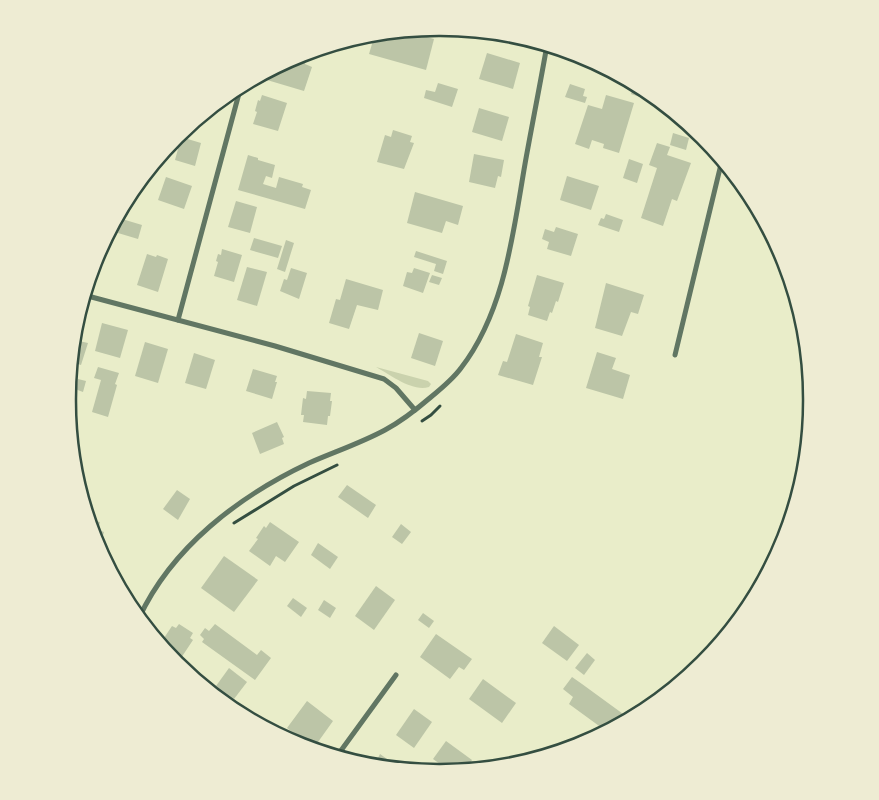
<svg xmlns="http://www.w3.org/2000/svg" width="879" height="800" font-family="'IBM Plex Sans',sans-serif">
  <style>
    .green { fill: #cad2ad }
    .building { fill: #bcc5a7 }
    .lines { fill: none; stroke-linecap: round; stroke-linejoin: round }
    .path { stroke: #344e41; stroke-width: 3 }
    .minor { stroke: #617663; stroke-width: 5 }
    .rim { fill: none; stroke: #344e41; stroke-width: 2.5 }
  </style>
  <rect width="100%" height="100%" fill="#e9edc9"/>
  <!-- green -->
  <path class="green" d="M376,367L428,381L431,384L429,387C412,392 391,375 376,367Z"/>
  <!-- building -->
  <g class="building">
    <polygon points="406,31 434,39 426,70 369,54 375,34"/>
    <polygon points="488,32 508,34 507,41 487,37"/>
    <polygon points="487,53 520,63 513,89 479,79"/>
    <polygon points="297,56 306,59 305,64 312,67 304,91 267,80 270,70"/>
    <polygon points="438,83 458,89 452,107 424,98 426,90 435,92"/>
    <polygon points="570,84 585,89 583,96 587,97 585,103 565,97"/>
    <polygon points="634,84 643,89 640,97 631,94"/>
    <polygon points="262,95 287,103 278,131 253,124 257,112 255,111 258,100 260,101"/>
    <polygon points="606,95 634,103 619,153 603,148 604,144 592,140 589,149 575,144 588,105 602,109"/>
    <polygon points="479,108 509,117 502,141 472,132"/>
    <polygon points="393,130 412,136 410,142 414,143 404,169 377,162 385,135 391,137"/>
    <polygon points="673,133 689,138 686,150 670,145"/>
    <polygon points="181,137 201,143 195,166 175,160 178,149 173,148 176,140 180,141"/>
    <polygon points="657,143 670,147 667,155 691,163 677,201 672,199 663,226 641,218 657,168 649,165"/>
    <polygon points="474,154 504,160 501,177 498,176 495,188 469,182"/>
    <polygon points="248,155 258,158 258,160 275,165 272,178 266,176 263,184 276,188 279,177 303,184 302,187 311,190 305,209 238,190"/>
    <polygon points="629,159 643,164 637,183 623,178"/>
    <polygon points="567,176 599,186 591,210 560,200"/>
    <polygon points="166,177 192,186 184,209 158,200"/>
    <polygon points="415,192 463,206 458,225 446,221 442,233 407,223"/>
    <polygon points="236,201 257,207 250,233 228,227"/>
    <polygon points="120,212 123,212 116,234 109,231"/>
    <polygon points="606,214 623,220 619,232 598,225 601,218 604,219"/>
    <polygon points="122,219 142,225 138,239 118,233"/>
    <polygon points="556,227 578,234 571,256 547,249 549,242 542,239 545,229 554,232"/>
    <polygon points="254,238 282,246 278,258 250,250"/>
    <polygon points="286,240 294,243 285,272 277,269"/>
    <polygon points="100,249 93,274 91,274 95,257"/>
    <polygon points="222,249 242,255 234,282 214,276 218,262 216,261 218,254 221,255"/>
    <polygon points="416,251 447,261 443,274 434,271 436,264 414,257"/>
    <polygon points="147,254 156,257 157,255 168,259 158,292 137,285"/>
    <polygon points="247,267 267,272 257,306 237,300"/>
    <polygon points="291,268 307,273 299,299 280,291 284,279 287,280"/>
    <polygon points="414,268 430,273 423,293 403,286 407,272 412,273"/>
    <polygon points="432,275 442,278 439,285 429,282"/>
    <polygon points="537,275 564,283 558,302 556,301 552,313 550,312 547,321 528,315 530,307 528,306"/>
    <polygon points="346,279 383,290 378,310 357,305 349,329 329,323 336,299 340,300"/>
    <polygon points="606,283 644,295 638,314 631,312 622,336 595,328"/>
    <polygon points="102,323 128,330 120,358 95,351"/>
    <polygon points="75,324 83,327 79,341 88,343 81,365 71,362"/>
    <polygon points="419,333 443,341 435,366 411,358"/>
    <polygon points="516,334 543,343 539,357 542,357 533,385 498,375 503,361 507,362"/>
    <polygon points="145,342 168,349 158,383 135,376"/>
    <polygon points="597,352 616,358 612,369 630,375 623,399 586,388"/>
    <polygon points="194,353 215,360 206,389 185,383"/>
    <polygon points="98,367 119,373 115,384 117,385 108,417 92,412 101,380 94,378"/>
    <polygon points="253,369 277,376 275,382 277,382 272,399 246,391"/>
    <polygon points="78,379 86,381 83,392 75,389"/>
    <polygon points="307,391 331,393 330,401 332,401 330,416 328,416 327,425 303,422 304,415 301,415 303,398 306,399"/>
    <polygon points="277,422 284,437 282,438 284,444 260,454 252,433"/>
    <polygon points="347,485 376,505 368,518 338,497"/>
    <polygon points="177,490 190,499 178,520 163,509"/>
    <polygon points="88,519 100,522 98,530 104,532 101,542 95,540"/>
    <polygon points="270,522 299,542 285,562 276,556 270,566 249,551 258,539 256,538 264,526 266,528"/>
    <polygon points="401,524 411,532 402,544 392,537"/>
    <polygon points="318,543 338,557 330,569 311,555"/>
    <polygon points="224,556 258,580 234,612 201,588"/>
    <polygon points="376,586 395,600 374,630 355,616"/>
    <polygon points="293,598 307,608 301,617 287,606"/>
    <polygon points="324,600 336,608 330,618 318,610"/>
    <polygon points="423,613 434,621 429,628 418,620"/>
    <polygon points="179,624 193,633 190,638 193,640 179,661 167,653 160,644 172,626 176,628"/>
    <polygon points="215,624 257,655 261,650 271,658 255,680 202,642 204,639 200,635 205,628 209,631"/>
    <polygon points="554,626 579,645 567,661 542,643"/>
    <polygon points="436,634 472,659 464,670 459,667 450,679 420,657"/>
    <polygon points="587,653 595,660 584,675 575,668"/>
    <polygon points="229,668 247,682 234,699 216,686"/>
    <polygon points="572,677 582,684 630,719 606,731 569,704 573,697 563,689"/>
    <polygon points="483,679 516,703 502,723 469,699"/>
    <polygon points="307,701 333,721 313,749 302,746 305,742 287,728"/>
    <polygon points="414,709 432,722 414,748 396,735"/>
    <polygon points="446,741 472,760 466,770 450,771 433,759"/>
    <polygon points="380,754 401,769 360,763 365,757 375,764"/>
  </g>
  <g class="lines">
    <!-- path -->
    <g class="path">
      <polyline points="422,421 431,415 440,406"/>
      <polyline points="234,523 294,486 337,465"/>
    </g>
    <!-- minor -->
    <g class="minor">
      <polyline points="546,49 598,64"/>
      <polyline points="84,295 275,346 384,379 396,388 415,410"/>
      <polyline points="178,320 241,86"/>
      <polyline points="675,355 722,160"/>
      <path d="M139,618C172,547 239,496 309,463C334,452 361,443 385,430C402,421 417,409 431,397C442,388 453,379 461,368C505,311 513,233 525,164C532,125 540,85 547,45"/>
      <polyline points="337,756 396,675"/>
    </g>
  </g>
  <!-- crop -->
  <path d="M0 0H879V800H0ZM439 36H440A363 363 0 0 1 803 399V401A363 363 0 0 1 440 764H439A363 363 0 0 1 76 401V399A363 363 0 0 1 439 36Z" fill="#eeecd3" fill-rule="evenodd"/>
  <path class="rim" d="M439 36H440A363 363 0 0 1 803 399V401A363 363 0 0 1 440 764H439A363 363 0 0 1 76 401V399A363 363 0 0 1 439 36Z"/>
</svg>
